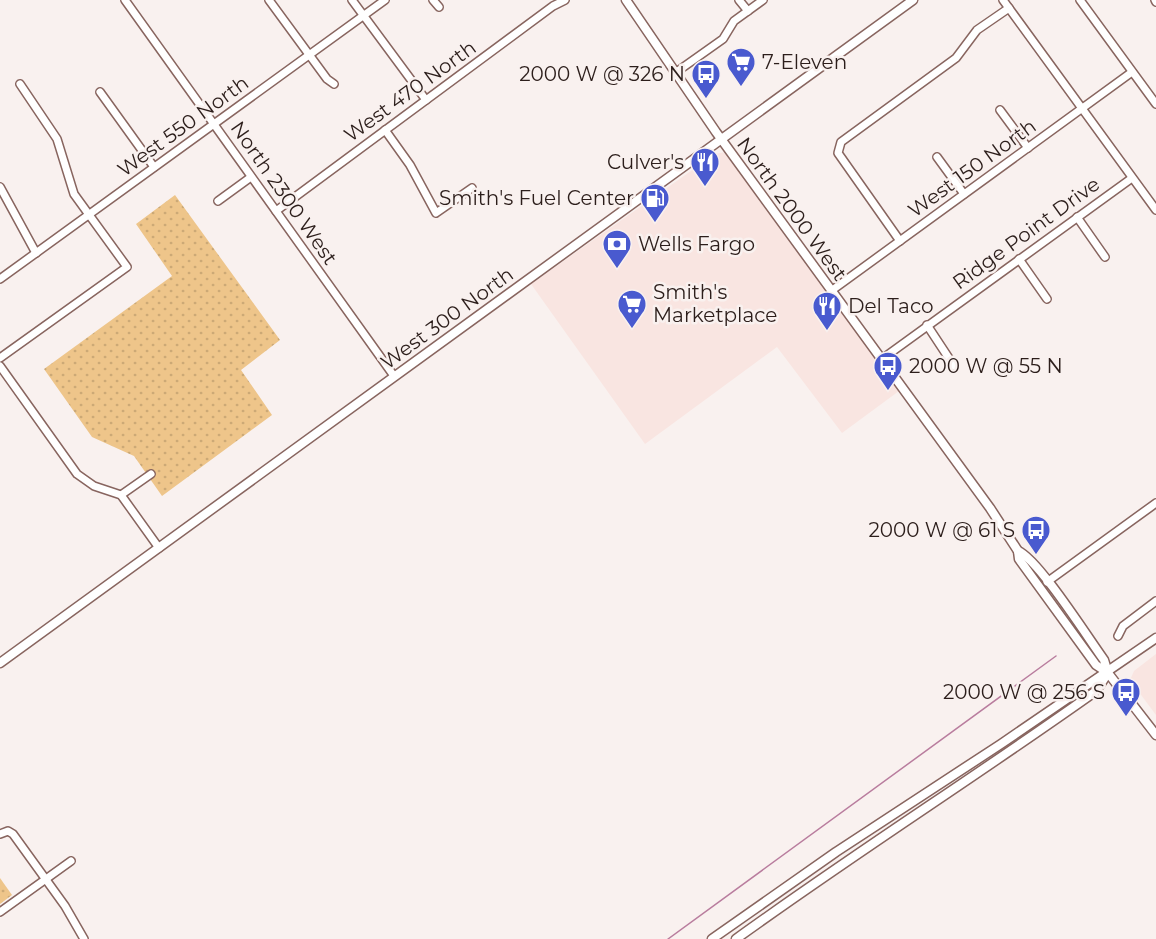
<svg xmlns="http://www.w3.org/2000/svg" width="1156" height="939" font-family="Montserrat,sans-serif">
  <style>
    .built { fill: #f9e5e1 }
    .park { fill: url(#park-dots) }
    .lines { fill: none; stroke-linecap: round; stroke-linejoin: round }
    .stream { stroke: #b97d9e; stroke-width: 1.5 }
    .minor-casing { stroke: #88655f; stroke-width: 10 }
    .major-casing { stroke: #88655f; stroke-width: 11 }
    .minor { stroke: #fff; stroke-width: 7 }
    .major { stroke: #fff; stroke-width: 8 }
    .labels { text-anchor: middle; stroke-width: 5; stroke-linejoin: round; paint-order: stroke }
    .poi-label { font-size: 20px; fill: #2c1e1b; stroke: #f9f1ef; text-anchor: start }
    .street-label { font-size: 20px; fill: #2c1e1b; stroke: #f9f1ef }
  </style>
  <defs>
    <pattern id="park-dots" width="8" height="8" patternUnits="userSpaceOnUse" patternTransform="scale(1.5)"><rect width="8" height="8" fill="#eec58a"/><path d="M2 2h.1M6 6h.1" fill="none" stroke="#cca976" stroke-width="1.8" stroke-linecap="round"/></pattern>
  </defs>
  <rect width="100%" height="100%" fill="#f9f1ef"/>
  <!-- built -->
  <g class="built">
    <polygon points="725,152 899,391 842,433 777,347 645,444 531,284 715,154"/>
    <polygon points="1156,654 1156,715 1130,680 1134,671"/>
  </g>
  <!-- park -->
  <g class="park">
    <polygon points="175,195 280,340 241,370 272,415 162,496 134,456 92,437 44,369 172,276 136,224"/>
    <polygon points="0,878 12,895 0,904"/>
  </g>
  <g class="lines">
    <!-- stream -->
    <polyline class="stream" points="668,939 1056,656"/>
    <!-- minor casing -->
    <g class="minor-casing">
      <g id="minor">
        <polyline points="125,0 394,376"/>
        <polyline points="269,0 327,79 334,84"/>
        <polyline points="352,0 426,100"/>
        <polyline points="433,0 439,7"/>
        <polyline points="739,0 748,11"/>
        <polyline points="1003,0 1156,210"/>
        <polyline points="1080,0 1156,104"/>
        <polyline points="1155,0 1156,2"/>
        <polyline points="675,73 723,39 734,21 763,0"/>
        <polyline points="100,92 154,167"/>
        <polyline points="1000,110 1028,148"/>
        <polyline points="385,130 410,165 436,213 472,188"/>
        <polyline points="937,157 964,194"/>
        <polyline points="0,187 36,253"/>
        <polyline points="218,201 251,177"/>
        <polyline points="276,211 553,6 565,0"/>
        <polyline points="1077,217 1105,257"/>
        <polyline points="900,241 838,153 841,142 956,58 977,30 1009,8"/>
        <polyline points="1019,259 1047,299"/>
        <polyline points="0,279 385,0"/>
        <polyline points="831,291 1132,72"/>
        <polyline points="927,325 954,366"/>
        <polyline points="0,358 127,267 74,194 57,139 20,84"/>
        <polyline points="882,359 1132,178"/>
        <polyline points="0,366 77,474 94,486 121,495 159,548"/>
        <polyline points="121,495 151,474"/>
        <polyline points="1047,582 1156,503"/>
        <polyline points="1118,636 1123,626 1156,601"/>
        <polyline points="0,834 8,831 13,834 65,906 84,939"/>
        <polyline points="0,912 71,861"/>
      </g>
    </g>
    <!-- major casing -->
    <g class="major-casing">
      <g id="major">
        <polyline points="626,0 716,132 990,508 1018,551 1019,559 1096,665 1108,673"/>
        <path d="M1018,551C1038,559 1088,638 1104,660L1108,673L1156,735"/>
        <polyline points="0,663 913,0"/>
        <polyline points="712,939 836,852 1001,744 1156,638"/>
        <path d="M736,939C855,853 978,775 1096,691L1108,673"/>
      </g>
    </g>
    <!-- minor -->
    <use href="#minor" class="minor"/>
    <!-- major -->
    <use href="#major" class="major"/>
  </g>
  <!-- icons -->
  <defs>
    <g id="supermarket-pin" transform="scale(1.5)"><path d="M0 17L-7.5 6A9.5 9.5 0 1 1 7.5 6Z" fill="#495acf" stroke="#f9f1ef"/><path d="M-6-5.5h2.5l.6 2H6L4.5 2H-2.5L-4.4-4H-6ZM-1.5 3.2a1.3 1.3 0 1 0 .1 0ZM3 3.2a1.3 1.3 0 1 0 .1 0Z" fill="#fff"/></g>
    <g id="bus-pin" transform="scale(1.5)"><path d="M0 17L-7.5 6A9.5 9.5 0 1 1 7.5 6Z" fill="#495acf" stroke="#f9f1ef"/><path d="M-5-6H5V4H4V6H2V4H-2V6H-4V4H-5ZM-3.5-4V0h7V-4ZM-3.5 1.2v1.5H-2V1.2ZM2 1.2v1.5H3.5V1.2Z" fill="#fff"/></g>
    <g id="restaurant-pin" transform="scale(1.5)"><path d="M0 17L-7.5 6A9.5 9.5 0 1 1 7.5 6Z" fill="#495acf" stroke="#f9f1ef"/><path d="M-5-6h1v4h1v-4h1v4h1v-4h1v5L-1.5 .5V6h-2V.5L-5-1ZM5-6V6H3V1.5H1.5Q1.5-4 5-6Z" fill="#fff"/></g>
    <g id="fuel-pin" transform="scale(1.5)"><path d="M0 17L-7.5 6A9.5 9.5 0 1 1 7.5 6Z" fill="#495acf" stroke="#f9f1ef"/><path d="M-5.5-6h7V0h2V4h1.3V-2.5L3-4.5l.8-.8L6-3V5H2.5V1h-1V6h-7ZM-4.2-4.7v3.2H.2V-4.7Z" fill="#fff"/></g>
    <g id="bank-pin" transform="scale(1.5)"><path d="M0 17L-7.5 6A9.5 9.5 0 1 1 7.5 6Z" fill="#495acf" stroke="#f9f1ef"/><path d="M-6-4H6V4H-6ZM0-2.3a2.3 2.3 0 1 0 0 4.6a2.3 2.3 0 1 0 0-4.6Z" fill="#fff"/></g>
  </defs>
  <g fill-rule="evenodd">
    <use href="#supermarket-pin" x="741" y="62"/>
    <use href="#bus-pin" x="706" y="74"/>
    <use href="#restaurant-pin" x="705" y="162"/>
    <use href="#fuel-pin" x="655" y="198"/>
    <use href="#bank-pin" x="617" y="244"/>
    <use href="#supermarket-pin" x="632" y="304"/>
    <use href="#restaurant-pin" x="827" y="306"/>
    <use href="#bus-pin" x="888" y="366"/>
    <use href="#bus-pin" x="1036" y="530"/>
    <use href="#bus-pin" x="1126" y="692"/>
  </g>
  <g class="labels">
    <!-- poi labels -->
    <g class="poi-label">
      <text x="762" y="69">7-Eleven</text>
      <text x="685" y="81" text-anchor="end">2000 W @ 326 N</text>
      <text x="684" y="169" text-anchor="end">Culver's</text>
      <text x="634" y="205" text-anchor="end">Smith's Fuel Center</text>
      <text x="638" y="251">Wells Fargo</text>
      <text x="653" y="299">Smith's<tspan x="653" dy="23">Marketplace</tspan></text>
      <text x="848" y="313">Del Taco</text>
      <text x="909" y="373">2000 W @ 55 N</text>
      <text x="1015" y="537" text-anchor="end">2000 W @ 61 S</text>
      <text x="1105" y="699" text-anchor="end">2000 W @ 256 S</text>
    </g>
    <!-- street labels -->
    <g class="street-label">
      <text transform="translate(410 91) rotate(-36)" y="7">West 470 North</text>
      <text transform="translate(183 126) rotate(-36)" y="7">West 550 North</text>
      <text transform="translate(972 168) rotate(-36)" y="7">West 150 North</text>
      <text transform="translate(284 193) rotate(55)" y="7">North 2300 West</text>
      <text transform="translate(792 209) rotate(54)" y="7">North 2000 West</text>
      <text transform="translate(1026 233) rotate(-36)" y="7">Ridge Point Drive</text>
      <text transform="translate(447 318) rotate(-36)" y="7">West 300 North</text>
    </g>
  </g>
</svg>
